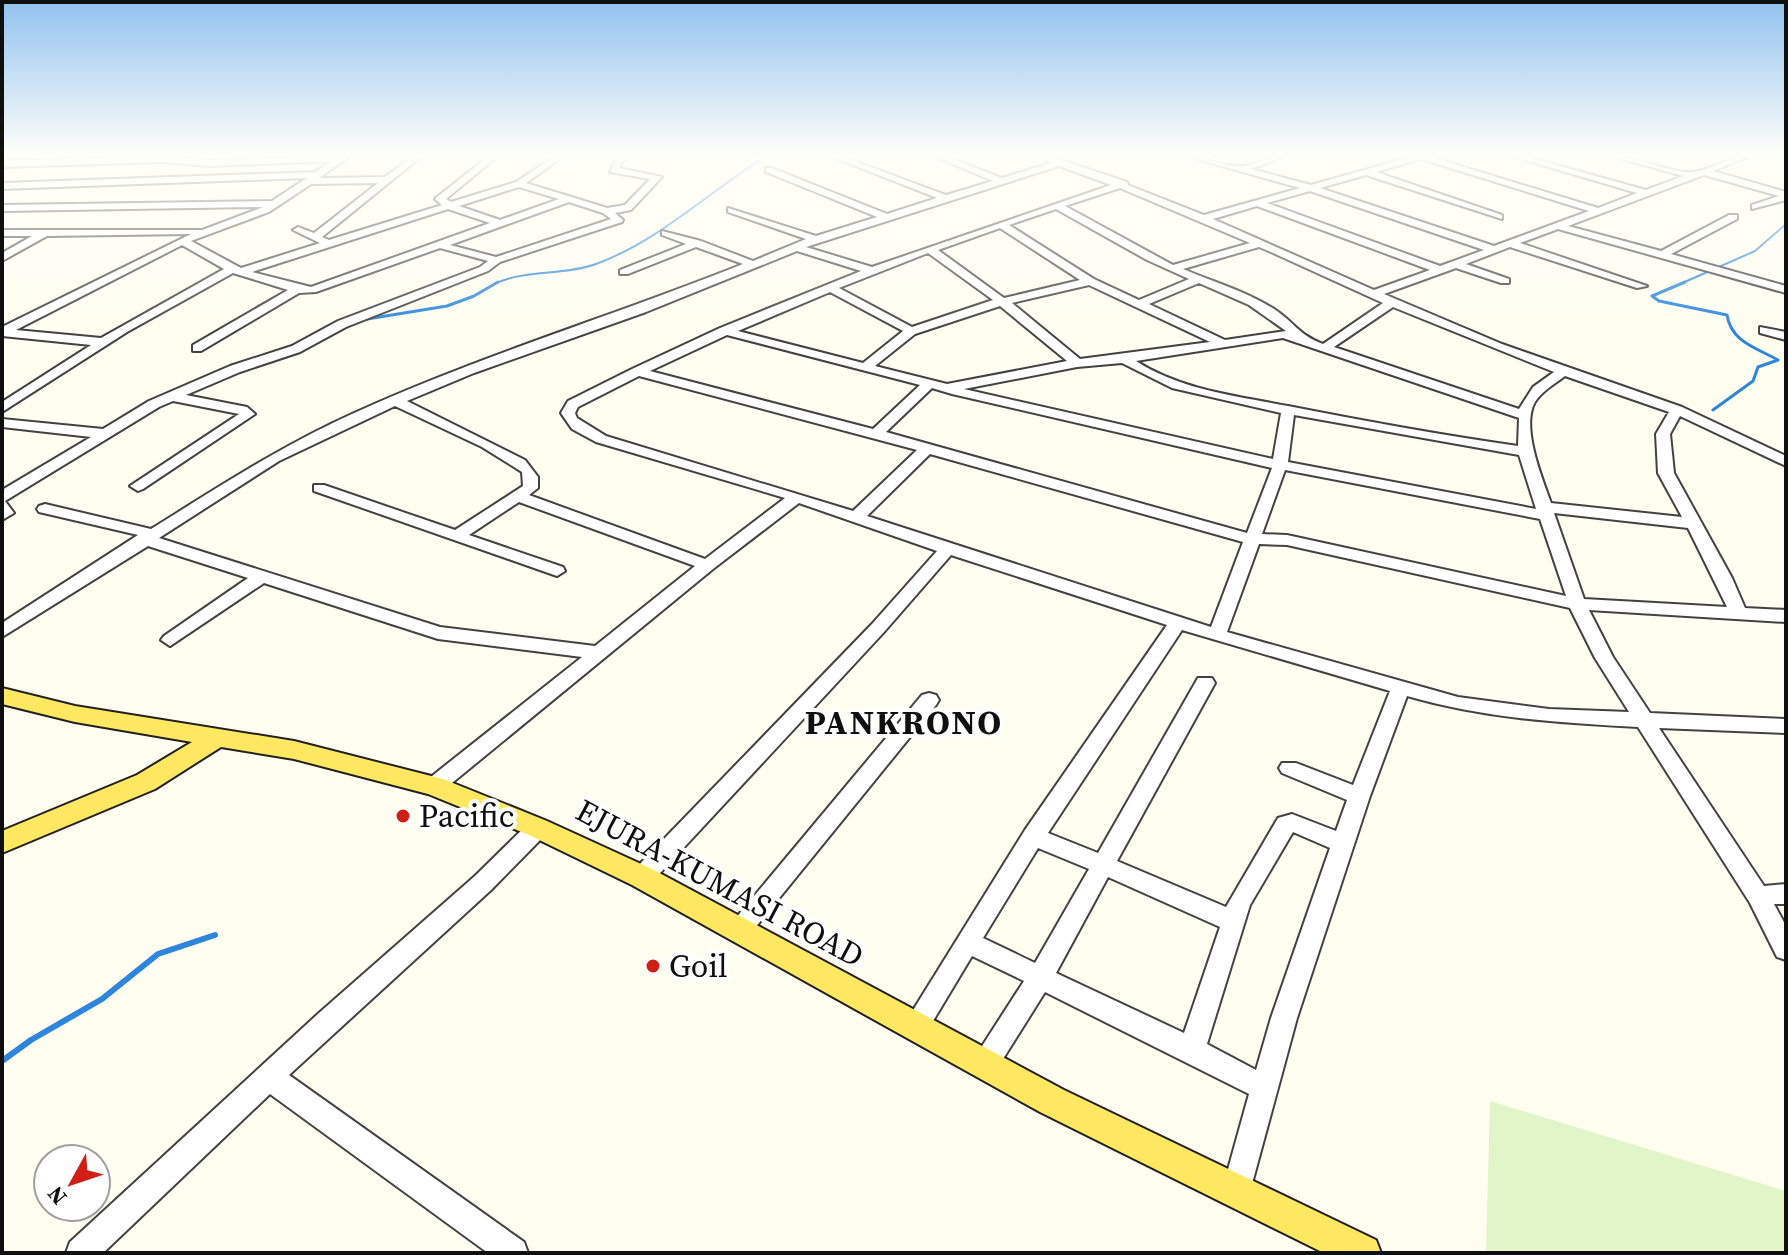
<svg xmlns="http://www.w3.org/2000/svg" width="1788" height="1255" font-family="'Source Serif 4',serif">
  <style>
    .pitch { fill: #e1f5c8 }
    .lines { fill: none; stroke-linecap: round; stroke-linejoin: round }
    .stream-far2 { stroke: #2e86dc; stroke-width: 2 }
    .stream-far1 { stroke: #2e86dc; stroke-width: 3 }
    .stream { stroke: #2e86dc; stroke-width: 6 }
    .minor-casing { stroke: #424242; stroke-width: 4 }
    .major-casing { stroke: #202020; stroke-width: 4 }
    .minor { fill: #fff; fill-rule: evenodd }
    .major { fill: #ffe861; fill-rule: evenodd }
    .poi-dot { fill: #d01f16; stroke: #fff; stroke-width: 3 }
    .labels { text-anchor: middle; stroke-width: 8; stroke-linejoin: round; paint-order: stroke }
    .near-poi-label { font-size: 32px; fill: #0f0f0f; stroke: #fff; text-anchor: start }
    .near-street-label { font-size: 32px; fill: #0f0f0f; stroke: #fff }
    .district-label { font-size: 34px; font-weight: bold; letter-spacing: 2px; fill: #0f0f0f; stroke: #fff }
  </style>
  <rect width="100%" height="100%" fill="#fffef1"/>
  <!-- pitch -->
  <polygon class="pitch" points="1490,1101 1786,1191 1786,1253 1486,1253"/>
  <g class="lines">
    <!-- stream-far2 -->
    <g class="stream-far2">
      <path d="M494,284C526,269 563,276 596,264C659,241 710,191 766,156"/>
      <polyline points="1680,284 1755,251 1786,224"/>
    </g>
    <!-- stream-far1 -->
    <g class="stream-far1">
      <path d="M1685,282L1652,296L1659,301L1727,315C1731,342 1757,348 1778,360L1758,367L1753,381L1713,410"/>
      <polyline points="361,320 447,306 474,296 498,282"/>
    </g>
    <!-- stream -->
    <polyline class="stream" points="2,1061 31,1040 102,999 158,954 215,935"/>
    <!-- minor casing -->
    <g class="minor-casing">
      <g id="minor">
        <path d="M164,156L209,160L350,156L319,178L385,177L413,156H422L322,237L329,240L442,205L435,199L437,197L489,156H498L446,199L451,202L516,182L555,156H564L526,183L607,208L625,205L650,179L610,172L618,156H626L619,168L662,177L631,210L615,213L623,220L622,222L500,262L488,271L346,327L300,352L240,372L186,395L247,407L255,414L143,489L138,491L130,486L239,414L173,401L159,407L5,501L14,513L2,520V490L91,437L2,427V419L103,429L149,401L230,366L292,346L338,321L480,267L488,261L440,248L316,292L299,293L201,351H193V345L288,290L233,273L127,332L2,412V402L91,345L2,336V327L191,234L47,236L2,261V253L32,236H2V230H202L263,207L2,211V205L272,201L307,178L2,189V183L315,172L332,161L209,166L164,162L2,167V161ZM378,183L314,233L298,227L293,230L320,243L241,268L191,241L269,212L311,184ZM519,187L559,199L500,220L459,206ZM569,202L603,213L611,219L496,257L450,245ZM448,209L490,223L311,287L252,272ZM182,245L224,269L101,338L16,330Z"/>
        <path d="M830,156H841L946,195L993,181L934,156H945L1002,178L1051,163L1045,159L1049,156L1127,182L1128,185L1204,215L1300,188L1186,156C1204,156 1225,168 1243,166C1258,165 1270,156 1286,156L1251,169L1311,185L1414,156H1428L1598,208L1637,193L1511,156H1524L1646,190L1683,176L1612,156C1636,156 1676,175 1694,172C1714,169 1730,156 1750,156L1713,171L1786,192V200L1752,209V205L1779,196L1704,175L1568,226L1661,251L1729,215H1737V219L1671,254L1786,286V293L1558,229L1520,243L1647,286L1637,288L1510,247L1466,264L1509,279V283H1501L1456,268L1384,294L1502,344L1682,407L1786,456V466L1680,416L1670,434L1674,473L1732,578L1745,608L1786,610V622L1589,610L1613,657L1650,713L1786,719V733L1659,728L1764,886L1786,884V904H1774L1786,926V960L1777,957L1750,903L1638,727C1559,723 1483,718 1407,696L1370,796L1297,1018L1250,1191L1246,1201L1236,1205L1226,1201L1222,1191L1249,1094L1045,992L993,1075L984,1079L975,1075L971,1066L975,1057L1024,981L972,956L924,1036L915,1040L906,1036L902,1028L1025,830L1167,625L951,555L884,632L650,884L642,886L634,884L631,877L634,870L872,624L937,551L799,503L713,569L441,792L434,794L427,792L423,786L427,780L582,657L438,639L264,583L170,646L161,640L164,636L248,578L148,546L2,637V623L138,535L39,512L37,509L39,506L45,504L151,529C217,488 281,446 352,414C479,356 613,316 743,264L696,247L628,274H620V270L686,244L662,235V231L701,241L753,261L806,239L728,212V208L816,236L877,217L766,172V168H772L887,214L937,198ZM1421,159L1589,211L1494,246L1320,188L1366,175L1502,219V215L1376,172ZM1059,166L1111,185L872,267L806,247ZM1120,188L1250,243L1173,265L1065,206ZM1310,191L1484,250L1440,266L1267,203ZM1257,206L1430,270L1374,290L1213,219ZM1056,209L1147,260L1189,279L1139,300L1094,279L1009,225ZM1000,228L1080,280L1004,298L938,250ZM1259,247L1271,252L1383,303L1323,344C1299,335 1295,323 1274,309C1246,291 1213,282 1183,269ZM797,251L861,271L720,328L632,369L568,401L561,413L572,429L596,442L785,498L705,559L529,495L538,488V477L525,460L407,401L474,373L646,312ZM928,253L993,300L912,327L839,288ZM1199,283L1249,305L1286,331L1225,340L1149,304ZM1089,285L1210,342L1080,359L1012,303ZM830,292L903,331L863,363L738,331ZM1000,306L1067,361L947,384L875,366L915,334ZM1393,307L1554,372L1533,387L1519,409L1334,347ZM727,335L920,385L873,429L650,371ZM1283,338L1519,418L1518,446C1441,435 1364,421 1288,406C1236,396 1181,390 1136,361ZM1122,363L1172,388L1281,413L1273,459L964,389L1077,367ZM639,376L917,450L853,511L606,436L577,418L575,413L578,407ZM1565,376L1669,412L1656,434L1658,473L1682,517L1551,503C1542,478 1523,432 1533,406C1538,393 1555,384 1565,376ZM932,388L952,394L1272,468L1247,533L886,432ZM395,406L482,447L522,472L523,486L455,530L324,485H314V491L557,576L565,571L563,567L469,535L519,502L695,566L595,646L440,627L159,538L279,461ZM1294,415L1519,455L1536,509L1288,462ZM930,454L1243,542L1211,627L867,516ZM1285,470L1540,519L1566,596L1287,535L1262,534ZM1554,513L1688,528L1727,607L1584,599ZM1259,544L1287,545L1570,608L1595,658L1629,712L1549,709L1458,697L1227,632ZM1182,630L1390,691L1353,785L1296,763H1282L1279,768L1282,773L1347,800L1336,831L1292,814L1278,818L1226,907L1117,861L1215,683L1212,678H1198L1098,853L1048,833ZM1293,832L1330,848L1271,1018L1256,1070L1207,1044L1250,905ZM1038,848L1089,869L1035,963L983,938ZM1108,877L1220,927L1184,1033L1056,973Z"/>
        <polygon points="1760,327 1786,332 1786,340 1760,333"/>
        <polygon points="929,693 936,695 939,700 936,705 746,939 738,942 730,939 726,932 730,925 922,695"/>
        <polygon points="538,819 546,822 549,828 546,834 491,890 289,1075 524,1242 528,1253 488,1253 270,1094 103,1253 66,1253 70,1242 319,1013 475,876 530,822"/>
      </g>
    </g>
    <!-- major casing -->
    <g class="major-casing">
      <polygon id="major" points="2,688 75,706 294,741 443,779 547,821 652,869 1064,1090 1376,1240 1381,1253 1324,1253 1040,1112 632,885 529,835 428,794 294,759 221,747 155,789 2,853 2,831 137,775 192,742 75,722 2,704"/>
    </g>
    <!-- minor -->
    <use href="#minor" class="minor"/>
    <!-- major -->
    <use href="#major" class="major"/>
  </g>
  <!-- sky -->
  <linearGradient id="sky" x2="0" y2="1"><stop stop-color="#91c2f0"/><stop offset="0.47" stop-color="#fffff9"/><stop offset="1" stop-color="#fffff9" stop-opacity="0"/></linearGradient>
  <rect width="1788" height="331" fill="url(#sky)"/>
  <!-- markers -->
  <g class="poi-dot">
    <circle cx="403" cy="816" r="8"/>
    <circle cx="653" cy="966" r="8"/>
  </g>
  <g class="labels">
    <!-- near-poi labels -->
    <g class="near-poi-label">
      <text x="419" y="827">Pacific</text>
      <text x="669" y="977">Goil</text>
    </g>
    <!-- near-street labels -->
    <g class="near-street-label">
      <text transform="translate(720 883) rotate(28)" y="11">EJURA-KUMASI ROAD</text>
    </g>
    <!-- district labels -->
    <g class="district-label">
      <text x="904" y="734">PANKRONO</text>
    </g>
  </g>
  <!-- border -->
  <rect width="1788" height="1255" fill="none" stroke="#0f0f0f" stroke-width="8"/>
  <!-- north arrow -->
  <g transform="translate(72 1183) rotate(230)"><circle r="38" fill="#ffffff" stroke="#9f9f9f" stroke-width="2"/>
  <path d="M0-6L14 30L0 20L-14 30Z" fill="#d01f16"/>
  <text y="-12" font-size="22" font-weight="bold" text-anchor="middle" fill="#0f0f0f">N</text>
  </g>
</svg>
